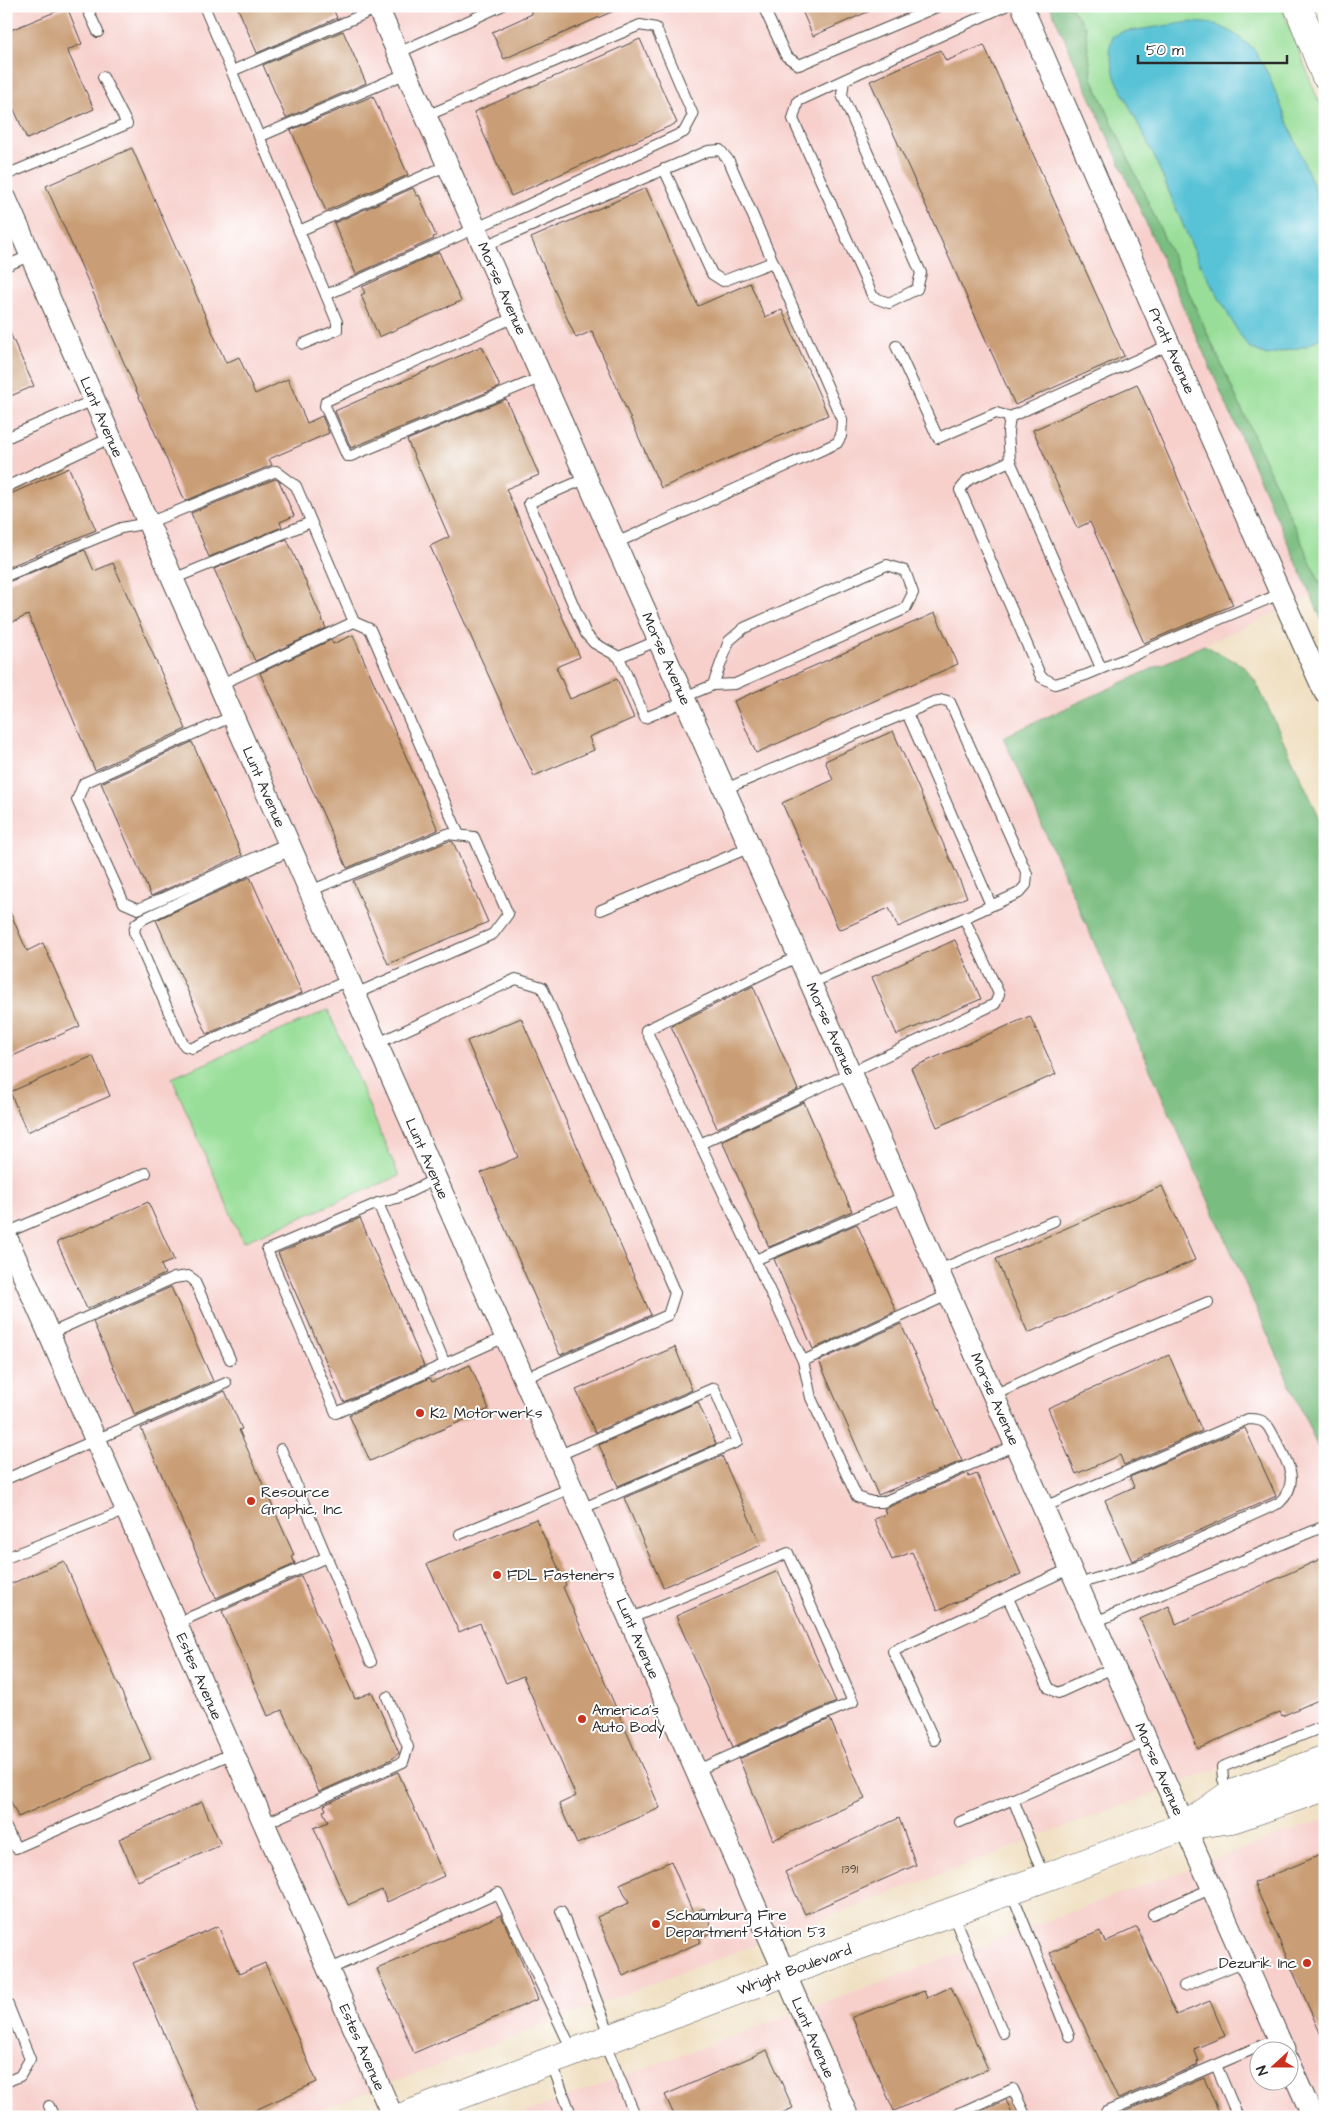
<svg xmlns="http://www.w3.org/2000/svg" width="1331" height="2123" font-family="'Architects Daughter',sans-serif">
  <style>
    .built { fill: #f7d0cc; fill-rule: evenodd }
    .green { fill: #98de98; stroke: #628462 }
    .forest { fill: #7abd80; stroke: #527456 }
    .water { fill: #59c2d6; stroke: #427680 }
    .building { fill: #c99d74 }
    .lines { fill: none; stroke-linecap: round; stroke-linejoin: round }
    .lane-casing { stroke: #494642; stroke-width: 12 }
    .street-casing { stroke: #494642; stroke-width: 23 }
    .secondary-casing { stroke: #494642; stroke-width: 29 }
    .highway-casing { stroke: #494642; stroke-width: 29 }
    .lane { stroke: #fff; stroke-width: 10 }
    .street { stroke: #fff; stroke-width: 21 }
    .secondary { stroke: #fff; stroke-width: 28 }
    .highway { stroke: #fff; stroke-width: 28 }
    .poi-dot { fill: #c8321e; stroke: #fff; stroke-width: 2 }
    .labels { text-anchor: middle; stroke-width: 4; stroke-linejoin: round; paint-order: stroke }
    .number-label { font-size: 12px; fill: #52483d }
    .street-label { font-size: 15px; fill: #2b2b2b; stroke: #fff }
    .poi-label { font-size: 15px; fill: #2b2b2b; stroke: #fff; text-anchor: start }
  </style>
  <rect width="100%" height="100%" fill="#fff"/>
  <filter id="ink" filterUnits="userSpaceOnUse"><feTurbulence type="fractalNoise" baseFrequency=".02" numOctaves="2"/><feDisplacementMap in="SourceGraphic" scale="10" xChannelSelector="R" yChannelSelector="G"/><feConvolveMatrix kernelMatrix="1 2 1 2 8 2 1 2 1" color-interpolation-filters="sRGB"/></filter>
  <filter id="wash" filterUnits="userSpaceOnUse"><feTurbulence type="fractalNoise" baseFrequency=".0096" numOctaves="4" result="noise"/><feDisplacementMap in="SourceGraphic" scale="20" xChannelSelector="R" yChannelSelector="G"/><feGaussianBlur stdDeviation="1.12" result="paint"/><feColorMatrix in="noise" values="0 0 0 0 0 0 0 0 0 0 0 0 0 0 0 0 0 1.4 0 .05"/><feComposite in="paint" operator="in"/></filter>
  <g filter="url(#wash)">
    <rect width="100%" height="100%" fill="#f0e0c2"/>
    <!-- built -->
    <g class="built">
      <polygon points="6,6 1050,6 1312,596 1003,737 1323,1459 1325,1458 1325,1728 302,2117 6,2117"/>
      <path d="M1325,1819V2117H513ZM1258,2050H1288V2080H1258Z"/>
    </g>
    <!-- green -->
    <g class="green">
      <polygon points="1070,6 1281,6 1325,117 1325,227 1314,187 1268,74 1254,49 1233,33 1115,77 1153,154 1198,260 1238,331 1250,348 1267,355 1306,346 1325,335 1325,594 1092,78 1085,26"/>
      <polygon points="328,1010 399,1176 243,1242 172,1078"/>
    </g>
    <!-- forest -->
    <g class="forest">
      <polygon points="1050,6 1070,6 1085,26 1092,78 1325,594 1325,627"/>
      <polygon points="1204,645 1244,666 1256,682 1325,829 1325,1458 1323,1459 1003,737"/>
    </g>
    <!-- water -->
    <polygon class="water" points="1191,22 1216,24 1233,33 1254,49 1268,74 1314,187 1325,227 1325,335 1306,346 1267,355 1250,348 1238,332 1198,260 1153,154 1115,77 1109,51 1112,37 1122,32"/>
    <g id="blocks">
      <!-- building -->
      <g class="building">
        <polygon points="237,6 332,6 337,18 257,53"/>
        <polygon points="528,6 625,6 504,59 492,32 532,14"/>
        <polygon points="800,6 881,6 813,36"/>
        <polygon points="67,7 82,44 67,50 94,109 27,139 6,91 6,32"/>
        <polygon points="343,31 366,83 286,118 263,65"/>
        <polygon points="640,39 677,123 511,196 474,112"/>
        <polygon points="984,45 1124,356 1015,405 870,81 940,50 946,61"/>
        <polygon points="373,96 408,175 326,211 291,130"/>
        <polygon points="132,148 226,363 239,357 255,394 288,379 307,423 322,416 329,433 269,459 272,465 185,501 46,186"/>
        <polygon points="413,188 417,196 419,195 436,236 433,237 434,239 356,274 334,223"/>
        <polygon points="646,188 698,306 750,283 765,317 782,310 828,415 661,488 592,331 576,338 531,238"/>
        <polygon points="439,252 461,301 379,337 361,295 365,293 362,287"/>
        <polygon points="6,324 34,386 6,398"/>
        <polygon points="482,346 500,387 351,448 335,411"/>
        <polygon points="1137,384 1233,605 1144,643 1090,522 1077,528 1033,430"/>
        <polygon points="506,399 539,475 506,489 580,657 556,667 570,699 617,679 634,718 589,737 594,750 534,776 430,546 449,537 407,440"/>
        <polygon points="69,468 96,530 6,568 6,496"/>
        <polygon points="275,479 279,481 294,516 280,522 282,527 209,557 191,513"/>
        <polygon points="287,539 326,628 255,661 214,569"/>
        <polygon points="85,550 94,571 113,563 186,729 95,770 28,615 6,625 6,583"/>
        <polygon points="935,613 958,664 756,753 734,701"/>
        <polygon points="353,635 438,830 347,868 260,673 331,640 333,644"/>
        <polygon points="893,731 967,897 898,927 889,908 839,930 782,803 833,780 825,761"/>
        <polygon points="192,742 242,855 151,896 101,783"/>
        <polygon points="449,841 453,842 488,922 388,964 353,881"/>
        <polygon points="250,877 302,993 207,1034 156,920"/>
        <polygon points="6,903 27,951 43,943 80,1026 6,1059"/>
        <polygon points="955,940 981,999 897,1035 872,977"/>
        <polygon points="753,986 798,1090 717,1128 671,1026"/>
        <polygon points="1030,1016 1056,1074 937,1127 911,1068"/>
        <polygon points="521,1018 651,1315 560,1355 481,1173 518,1157 467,1041"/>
        <polygon points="93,1056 110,1096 27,1132 10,1092"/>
        <polygon points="804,1102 852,1211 769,1247 722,1141"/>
        <polygon points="1162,1186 1195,1260 1028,1333 996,1259"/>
        <polygon points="148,1202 174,1260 161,1265 165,1274 87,1309 57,1242"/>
        <polygon points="360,1218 424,1366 344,1402 278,1253"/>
        <polygon points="857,1224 896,1311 813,1349 774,1259"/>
        <polygon points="171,1287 213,1381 135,1415 93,1322"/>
        <polygon points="901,1324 962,1461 878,1495 819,1361"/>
        <polygon points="675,1347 692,1390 595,1432 576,1390"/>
        <polygon points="1169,1355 1202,1431 1124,1465 1120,1455 1076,1474 1048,1408"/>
        <polygon points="470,1365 489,1409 370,1461 349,1415 430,1378 432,1382"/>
        <polygon points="225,1391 242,1429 239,1430 294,1555 292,1556 295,1564 216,1598 141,1428"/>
        <polygon points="698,1402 716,1444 618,1486 599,1445"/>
        <polygon points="1245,1428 1276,1496 1132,1561 1105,1500 1134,1487 1130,1477"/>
        <polygon points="722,1456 761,1545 663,1587 624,1498"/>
        <polygon points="968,1473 969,1477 977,1474 1021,1574 938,1610 912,1552 892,1560 874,1519 886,1514 884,1509"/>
        <polygon points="536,1519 566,1585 563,1587 660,1808 577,1844 559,1804 576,1796 523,1676 506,1683 480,1623 459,1632 427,1564"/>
        <polygon points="1325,1557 1325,1697 1282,1716 1280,1712 1198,1749 1140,1619 1169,1606 1176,1624"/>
        <polygon points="64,1561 151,1759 18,1817 6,1791 6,1586"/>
        <polygon points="778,1571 836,1702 733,1747 676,1616"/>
        <polygon points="301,1576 355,1699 372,1692 399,1753 392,1759 319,1792 282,1710 268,1716 222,1611"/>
        <polygon points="830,1719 865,1799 773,1840 739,1759"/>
        <polygon points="398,1772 444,1876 387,1902 382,1890 348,1905 314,1828 328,1822 323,1811 326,1810 324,1805"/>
        <polygon points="202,1802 221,1845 138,1881 119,1839"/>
        <polygon points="899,1818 916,1865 805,1914 785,1872"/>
        <polygon points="1325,1853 1325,2044 1254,1883"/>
        <polygon points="671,1861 693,1913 704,1908 714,1932 699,1938 701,1942 623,1976 597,1917 629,1903 620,1884"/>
        <polygon points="501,1915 538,1999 414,2053 377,1969"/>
        <polygon points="218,1926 239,1974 265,1963 317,2082 240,2117 201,2117 133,1963"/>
        <polygon points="1137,1927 1176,2015 1210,2001 1225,2036 1194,2049 1199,2061 1197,2062 1198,2065 1118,2099 1050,1953 1100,1931 1105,1942"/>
        <polygon points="951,1987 988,2069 894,2111 852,2017 924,1991 927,1998"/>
        <polygon points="767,2050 793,2108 772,2117 675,2117 665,2095"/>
        <polygon points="1204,2078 1221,2117 1126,2117 1124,2112"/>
        <polygon points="1006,2100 1014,2117 968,2117"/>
      </g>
    </g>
  </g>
  <g filter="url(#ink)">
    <use href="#blocks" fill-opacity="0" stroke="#494642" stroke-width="1"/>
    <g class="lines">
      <!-- lane casing -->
      <g class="lane-casing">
        <g id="lane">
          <polyline points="86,6 98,32"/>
          <polyline points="204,6 326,295 521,208 684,132 693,115 656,28 640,25 426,116"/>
          <polyline points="763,6 786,56 799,65 939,6"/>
          <polyline points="398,53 501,6"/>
          <polyline points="232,71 378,8"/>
          <polyline points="844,80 842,95 921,273 917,289 889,303 873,297 793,119 798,101 1005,6"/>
          <polyline points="259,137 407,73"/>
          <polyline points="664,169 712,274 723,281 773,262"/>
          <polyline points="6,175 127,124 103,77"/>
          <polyline points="299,231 448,165"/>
          <polyline points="484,246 708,151 720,150 729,161 842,420 841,436 837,443 616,543"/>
          <polyline points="6,266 31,255"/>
          <polyline points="515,317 326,401 325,406 347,456 351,456 542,377"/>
          <polyline points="303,344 337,330 337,322 326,295"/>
          <polyline points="1169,345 1010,417 1008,432 1010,461 968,480 960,490 1041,677 1055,684 1086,675 1280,594"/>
          <polyline points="896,346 938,438 996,413 1010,417"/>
          <polyline points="6,438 94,400"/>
          <polyline points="1010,461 1101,668"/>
          <polyline points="587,478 529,503 586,634 594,643 619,657"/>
          <polyline points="6,487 110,438"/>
          <polyline points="6,576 121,528 148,523 276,471 296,486 354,622"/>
          <polyline points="173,579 311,522"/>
          <polyline points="659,640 619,657 645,718 686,701"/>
          <polyline points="219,685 354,622 370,629 459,835"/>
          <polyline points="684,697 713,685 735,684 905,609 913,593 905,571 887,565 744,628 729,641 713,685"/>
          <polyline points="907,713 991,905"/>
          <polyline points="233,716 84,783 77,800 124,903 138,909 288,843"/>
          <polyline points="725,789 933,702 944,700 950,702 1027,874 1026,885 1019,893 964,918"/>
          <polyline points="291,850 143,919 136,924 134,932 181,1040 185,1046 192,1048 349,980"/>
          <polyline points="310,891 447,834 474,837 508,914 493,934 355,994"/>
          <polyline points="601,910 751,847"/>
          <polyline points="799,956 646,1030 803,1361 950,1294"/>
          <polyline points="376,1044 516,979 542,987 675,1293 668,1315 523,1379"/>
          <polyline points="700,1144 995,1004 999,994 964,918 811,983"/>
          <polyline points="436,1179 397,1198 378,1203 267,1250 336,1413 505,1337"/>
          <polyline points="378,1203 445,1364"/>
          <polyline points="6,1233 146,1173"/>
          <polyline points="755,1260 906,1196"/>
          <polyline points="939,1270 1054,1221"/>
          <polyline points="49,1334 174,1278 188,1276 194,1280 230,1359"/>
          <polyline points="803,1361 811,1398 857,1497 872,1502 883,1502 1016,1445"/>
          <polyline points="994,1395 1071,1359 1208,1302"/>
          <polyline points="281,1449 371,1662"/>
          <polyline points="557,1456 714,1388 737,1442 581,1509"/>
          <polyline points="6,1479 226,1383"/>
          <path d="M1044,1507L1248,1419C1254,1419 1261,1419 1266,1424C1270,1428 1273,1435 1276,1441C1288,1462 1301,1483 1279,1503L1144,1564L1078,1584"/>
          <polyline points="460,1534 571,1488"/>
          <polyline points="6,1558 126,1510"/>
          <polyline points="1008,1598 1049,1688 1058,1693 1115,1667"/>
          <polyline points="629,1619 788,1553 853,1702 695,1771"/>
          <polyline points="1095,1622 1325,1526"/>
          <polyline points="177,1623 327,1557"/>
          <polyline points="934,1740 893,1651 1071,1568"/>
          <polyline points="1229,1795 1223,1779 1222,1767 1325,1726"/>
          <polyline points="1013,1799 1044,1877"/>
          <polyline points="960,1822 1148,1741"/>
          <polyline points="264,1824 403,1762 408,1747 387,1697"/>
          <polyline points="6,1828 16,1848 233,1753"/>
          <polyline points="1011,1891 1069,2036"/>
          <polyline points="561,1911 611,2037"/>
          <polyline points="952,1913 1003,2033"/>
          <polyline points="1153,1914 1213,1888"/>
          <polyline points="328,1970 498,1893 573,2052"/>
          <polyline points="1184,1986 1245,1961"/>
          <polyline points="6,2000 30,2059 20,2076 6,2082"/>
          <polyline points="604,2042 636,2117"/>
          <polyline points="551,2062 572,2117"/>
          <polyline points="1216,2065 1238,2117"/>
          <polyline points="49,2106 54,2117"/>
          <polyline points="951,2117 1013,2089 1026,2117"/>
          <polyline points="1108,2117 1106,2112 1279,2038"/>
        </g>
      </g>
      <!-- street casing -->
      <g class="street-casing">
        <g id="street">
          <path id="s1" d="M377,6L1284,2050"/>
          <path id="s2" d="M1022,6L1153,308L1325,693"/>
          <path id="s3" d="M6,199L848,2117"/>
          <path id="s4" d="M6,1236L393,2117"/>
          <polyline points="1288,2061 1313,2117"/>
        </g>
      </g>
      <!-- secondary casing -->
      <g class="secondary-casing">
        <g id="secondary">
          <polyline points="1191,1822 1229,1795 1325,1759"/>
          <path id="s5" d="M402,2117L784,1973L1186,1826L1232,1819L1325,1787"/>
        </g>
      </g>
      <!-- highway casing -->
      <g class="highway-casing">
        <polyline id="highway" points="1298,6 1325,75"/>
      </g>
      <!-- lane -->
      <use href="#lane" class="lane"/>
      <!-- street -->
      <use href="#street" class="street"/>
      <!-- secondary -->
      <use href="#secondary" class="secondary"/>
      <!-- highway -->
      <use href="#highway" class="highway"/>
    </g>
  </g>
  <!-- markers -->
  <g class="poi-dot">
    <circle cx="420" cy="1413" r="5"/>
    <circle cx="251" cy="1501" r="5"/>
    <circle cx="497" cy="1575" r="5"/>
    <circle cx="582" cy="1719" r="5"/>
    <circle cx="656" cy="1924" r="5"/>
    <circle cx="1307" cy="1963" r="5"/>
  </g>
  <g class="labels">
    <!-- number labels -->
    <g class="number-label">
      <text x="850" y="1873">1391</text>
    </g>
    <!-- street labels -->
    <g class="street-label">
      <text dy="5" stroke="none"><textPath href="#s1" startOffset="309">Morse Avenue</textPath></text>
      <text dy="5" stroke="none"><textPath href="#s2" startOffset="376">Pratt Avenue</textPath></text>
      <text dy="5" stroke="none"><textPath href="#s3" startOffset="238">Lunt Avenue</textPath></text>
      <text dy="5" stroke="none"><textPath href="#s1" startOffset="714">Morse Avenue</textPath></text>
      <text dy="5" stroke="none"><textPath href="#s3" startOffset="642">Lunt Avenue</textPath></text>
      <text dy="5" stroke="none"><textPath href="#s1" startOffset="1119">Morse Avenue</textPath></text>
      <text dy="5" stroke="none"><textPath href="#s3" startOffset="1048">Lunt Avenue</textPath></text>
      <text dy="5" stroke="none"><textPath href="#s1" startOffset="1524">Morse Avenue</textPath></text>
      <text dy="5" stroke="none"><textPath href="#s3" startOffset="1572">Lunt Avenue</textPath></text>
      <text dy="5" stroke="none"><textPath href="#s4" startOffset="481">Estes Avenue</textPath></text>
      <text dy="5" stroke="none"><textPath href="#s1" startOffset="1929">Morse Avenue</textPath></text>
      <text dy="5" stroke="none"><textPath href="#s5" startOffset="419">Wright Boulevard</textPath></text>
      <text dy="5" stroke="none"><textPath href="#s3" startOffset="2008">Lunt Avenue</textPath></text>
      <text dy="5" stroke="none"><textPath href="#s4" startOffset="886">Estes Avenue</textPath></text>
    </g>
    <!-- poi labels -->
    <g class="poi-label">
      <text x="430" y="1418">K2 Motorwerks</text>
      <text x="261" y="1497">Resource<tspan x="261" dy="17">Graphic, Inc</tspan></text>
      <text x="507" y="1580">FDL Fasteners</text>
      <text x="592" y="1715">America's<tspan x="592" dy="17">Auto Body</tspan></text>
      <text x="666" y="1920">Schaumburg Fire<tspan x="666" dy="17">Department Station 53</tspan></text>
      <text x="1297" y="1968" text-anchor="end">Dezurik Inc</text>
    </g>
  </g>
  <!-- margin -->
  <rect width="1331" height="2123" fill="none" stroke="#fff" stroke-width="25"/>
  <!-- north arrow -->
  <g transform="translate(1274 2066) rotate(249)"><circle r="24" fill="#ffffff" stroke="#aaaaaa"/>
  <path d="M0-4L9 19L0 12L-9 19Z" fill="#c8321e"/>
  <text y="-8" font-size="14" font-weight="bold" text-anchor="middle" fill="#2b2b2b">N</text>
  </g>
  <!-- scale -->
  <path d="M1138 55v8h149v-8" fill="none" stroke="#2b2b2b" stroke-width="2.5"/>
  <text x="1146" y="55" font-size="15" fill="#2b2b2b" stroke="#ffffff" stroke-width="4" paint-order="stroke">50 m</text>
</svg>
